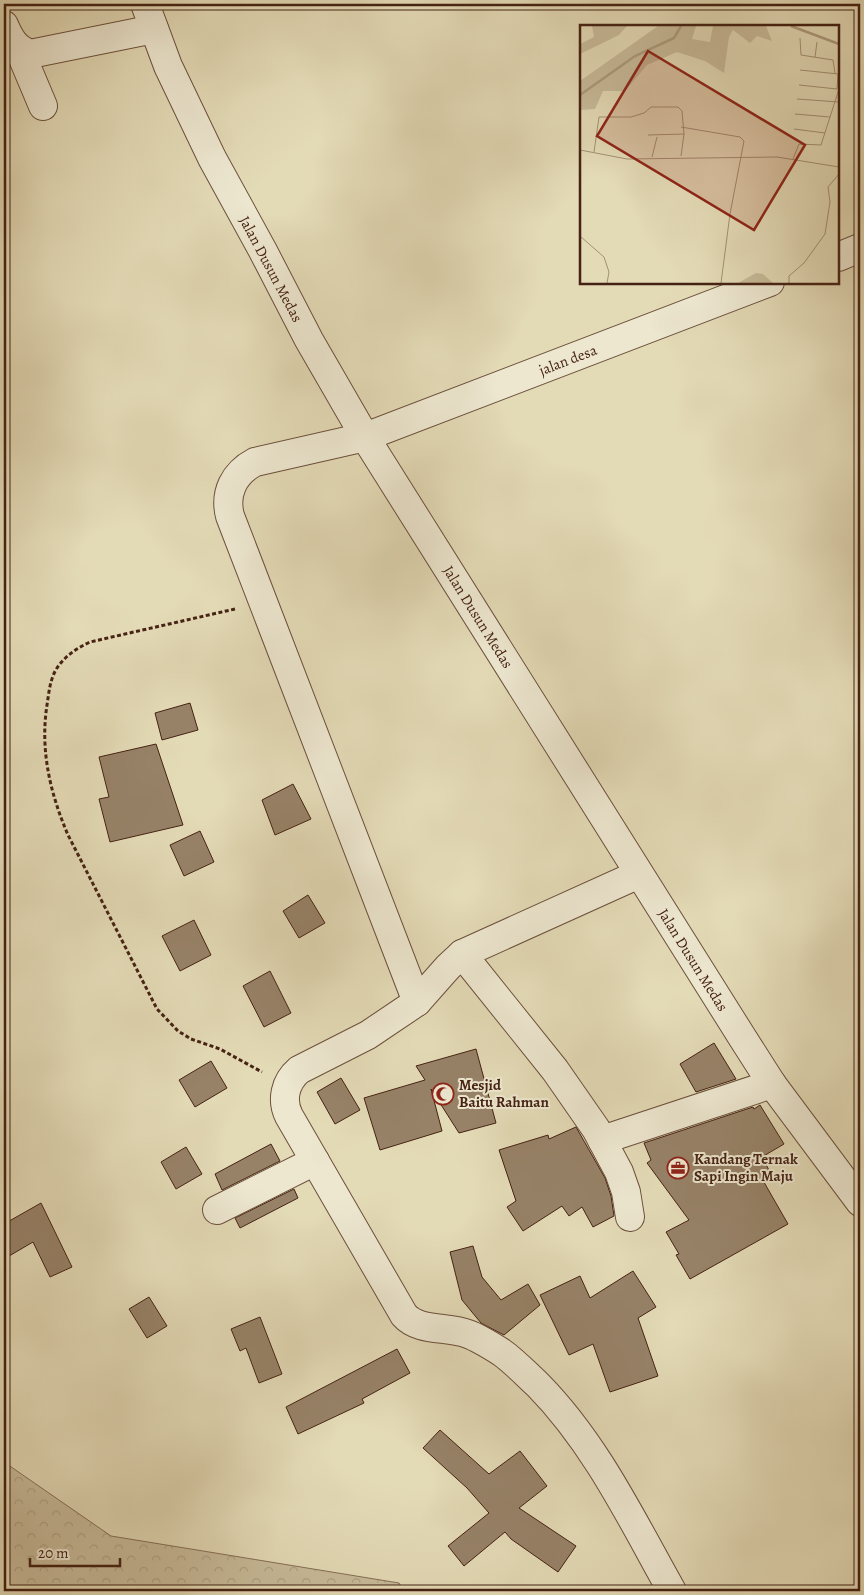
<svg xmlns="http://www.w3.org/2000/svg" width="864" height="1595" font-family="Alegreya,serif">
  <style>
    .forest { fill: url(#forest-crowns); stroke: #866e56 }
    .building { fill: #978268; stroke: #452213 }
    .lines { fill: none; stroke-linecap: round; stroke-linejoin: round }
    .street-casing { stroke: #6c503c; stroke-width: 30 }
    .path { stroke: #452213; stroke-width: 3; stroke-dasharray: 4 2.5; stroke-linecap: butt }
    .street { stroke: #ede7d0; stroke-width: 28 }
    .labels { text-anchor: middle; stroke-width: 4; stroke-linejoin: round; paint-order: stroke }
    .street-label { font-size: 15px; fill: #452213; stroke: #ede7d0 }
    .poi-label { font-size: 15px; font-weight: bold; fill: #452213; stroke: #ede7d0; text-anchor: start }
    .inset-river { fill: none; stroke: #ad9b7f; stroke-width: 2.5 }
    .inset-road { fill: none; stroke: #a49075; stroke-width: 1 }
    .view { fill: #8f2418; fill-opacity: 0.15; stroke: #8f2418; stroke-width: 2.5 }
    .inset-edge { fill: none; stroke: #452213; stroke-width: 2.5 }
  </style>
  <defs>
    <pattern id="forest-crowns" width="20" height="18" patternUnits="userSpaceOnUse" patternTransform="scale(1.25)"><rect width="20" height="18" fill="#c8bb9a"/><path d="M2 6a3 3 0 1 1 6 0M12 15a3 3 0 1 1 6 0" fill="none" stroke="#ada084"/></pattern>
  </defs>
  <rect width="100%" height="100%" fill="#e3dab6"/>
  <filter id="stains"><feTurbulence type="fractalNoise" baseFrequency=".004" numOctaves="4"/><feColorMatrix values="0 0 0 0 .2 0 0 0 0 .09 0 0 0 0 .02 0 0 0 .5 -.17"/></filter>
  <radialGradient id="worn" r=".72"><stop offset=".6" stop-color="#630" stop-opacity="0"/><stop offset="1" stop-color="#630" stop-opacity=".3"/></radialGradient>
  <!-- forest -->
  <polygon class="forest" points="4,1462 111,1536 399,1583 404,1591 4,1591"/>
  <!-- building -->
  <g class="building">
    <polygon points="190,703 198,730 162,740 155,713"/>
    <polygon points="156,744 183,825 110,842 99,799 109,797 99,757"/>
    <polygon points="293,784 311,819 275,835 262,800"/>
    <polygon points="200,831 214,862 184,876 170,845"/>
    <polygon points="308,895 325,923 299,938 283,911"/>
    <polygon points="194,920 211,955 180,971 162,936"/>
    <polygon points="270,971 291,1013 264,1027 243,986"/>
    <polygon points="714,1043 736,1079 696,1092 680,1064"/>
    <polygon points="476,1049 496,1123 459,1133 431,1089 442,1131 380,1150 364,1098 425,1080 416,1066"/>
    <polygon points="211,1061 227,1088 195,1107 179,1080"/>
    <polygon points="341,1078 360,1110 335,1124 317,1092"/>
    <polygon points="760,1105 784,1144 762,1157 770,1172 761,1177 788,1224 690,1279 676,1255 679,1254 666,1232 689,1220 647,1163 651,1160 644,1143 753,1107 754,1109"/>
    <polygon points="576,1127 605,1178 611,1196 614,1216 593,1227 582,1207 569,1216 562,1206 523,1231 507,1207 516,1201 499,1150 548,1135 549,1139"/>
    <polygon points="271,1144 280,1161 222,1190 215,1174"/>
    <polygon points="186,1147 202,1174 176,1189 161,1162"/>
    <polygon points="294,1189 298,1198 240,1228 235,1218"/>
    <polygon points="41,1203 72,1267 50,1277 33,1242 4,1259 4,1224"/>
    <polygon points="473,1246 482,1277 501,1300 528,1284 540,1305 504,1335 481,1323 462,1300 450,1252"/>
    <polygon points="633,1271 656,1307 638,1318 658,1376 610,1392 593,1344 569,1355 540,1295 580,1276 590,1298"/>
    <polygon points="149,1297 167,1326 147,1338 129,1309"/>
    <polygon points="260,1317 282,1374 259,1383 246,1348 240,1351 231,1329"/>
    <polygon points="397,1349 410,1373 362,1399 364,1403 298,1434 286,1407"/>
    <polygon points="440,1430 489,1474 520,1451 547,1486 519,1508 576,1546 558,1572 511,1539 505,1532 464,1566 448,1546 489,1513 467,1488 423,1448"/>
  </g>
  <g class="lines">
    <!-- street casing -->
    <g class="street-casing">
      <g id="street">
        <polyline points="145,4 168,66 212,158 263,251 309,340 365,437 742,1037 772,1084 860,1202"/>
        <path d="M4,25C10,39 15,48 30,54L154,29"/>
        <polyline points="19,49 43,106"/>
        <polyline points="838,257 860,248"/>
        <path d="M639,874L462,954L448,967L417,1002L368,1035L299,1070C285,1082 281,1100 289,1116L404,1315C419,1332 447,1326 468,1334C479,1338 490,1345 501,1352C514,1361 526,1374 538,1385C596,1444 632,1520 672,1591"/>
        <polyline points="462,954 555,1070 596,1129 619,1172 626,1192 630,1217"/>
        <path d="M417,1002L230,516C224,493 234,473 255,462L365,437L770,282"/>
        <polyline points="602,1140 772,1084"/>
        <polyline points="217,1210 315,1161"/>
      </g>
    </g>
    <!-- path -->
    <path class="path" d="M235,609L90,642C77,648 65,656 57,668C50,679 49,692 47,705C40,750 50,793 68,835L157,1009L178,1031L191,1039L220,1049L262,1072"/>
    <!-- street -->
    <use href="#street" class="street"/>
  </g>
  <!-- icons -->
  <defs>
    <g id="mosque-ring" transform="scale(1.125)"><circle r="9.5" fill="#ede7d0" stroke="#8f2418" stroke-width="1.5"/><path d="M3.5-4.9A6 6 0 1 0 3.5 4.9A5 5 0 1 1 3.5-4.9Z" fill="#8f2418"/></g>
    <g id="office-ring" transform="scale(1.125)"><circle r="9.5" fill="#ede7d0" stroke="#8f2418" stroke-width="1.5"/><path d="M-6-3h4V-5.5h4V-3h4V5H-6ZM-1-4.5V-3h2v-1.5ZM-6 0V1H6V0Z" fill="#8f2418"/></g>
  </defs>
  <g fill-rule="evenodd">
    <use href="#mosque-ring" x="443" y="1094"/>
    <use href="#office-ring" x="678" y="1168"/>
  </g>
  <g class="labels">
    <!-- street labels -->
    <g class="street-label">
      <text transform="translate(271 269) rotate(62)" y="5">Jalan Dusun Medas</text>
      <text transform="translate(568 360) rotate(-21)" y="5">jalan desa</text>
      <text transform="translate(478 617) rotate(58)" y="5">Jalan Dusun Medas</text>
      <text transform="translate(693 960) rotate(58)" y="5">Jalan Dusun Medas</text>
    </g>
    <!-- poi labels -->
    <g class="poi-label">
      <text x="459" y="1090">Mesjid<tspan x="459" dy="17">Baitu Rahman</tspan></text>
      <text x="694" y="1164">Kandang Ternak<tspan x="694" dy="17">Sapi Ingin Maju</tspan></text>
    </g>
  </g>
  <!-- overview -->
  <g transform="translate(580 25)">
    <rect width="259" height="259" fill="#e3dab6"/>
    <path d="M12,1H47L39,10L0,29V19L14,12ZM78,1H116L112,14L130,17L133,1H186L192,16L177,11L170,18L153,5L149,12L144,48L125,36L97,27L67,40L45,66H23L15,84L0,85V56Z" fill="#c8bb9a"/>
    <path d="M176,248L183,249L193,258H158Z" fill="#c8bb9a"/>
    <path class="inset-river" d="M211,1L259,19M0,70L55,31L94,13L101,1"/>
    <path class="inset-road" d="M220,13L221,30L253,35L255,48M235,32L237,17M220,45L258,49M219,60L257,64L258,49M217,74L259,77M215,89L250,92M101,102L160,112L164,116L150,189L141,258M214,104L245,108M68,110L104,109M0,125L47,134L197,132L259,142M14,127L19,92H51L64,88L71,82H98L102,86L104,109L101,131M72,132L77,112M213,134L219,119L241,120L259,64M0,211L24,232L29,247L27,258M209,258V251L224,238L245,209L250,177L248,162L259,149"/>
    <path class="view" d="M68,26L225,120L174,205L17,111Z"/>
    <rect width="259" height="259" class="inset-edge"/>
  </g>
  <!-- margin -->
  <rect width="864" height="1595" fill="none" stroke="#e3dab6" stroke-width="20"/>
  <rect x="5" y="5" width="854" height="1585" fill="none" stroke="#452213" stroke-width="2.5"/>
  <rect x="10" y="10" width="844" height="1575" fill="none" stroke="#452213"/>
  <!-- scale -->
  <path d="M30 1558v8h90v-8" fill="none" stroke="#452213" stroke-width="2.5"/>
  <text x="38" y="1558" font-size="15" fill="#452213" stroke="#ede7d0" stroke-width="4" paint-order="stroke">20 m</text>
  <rect width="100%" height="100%" filter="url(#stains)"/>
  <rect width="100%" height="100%" fill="url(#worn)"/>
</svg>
